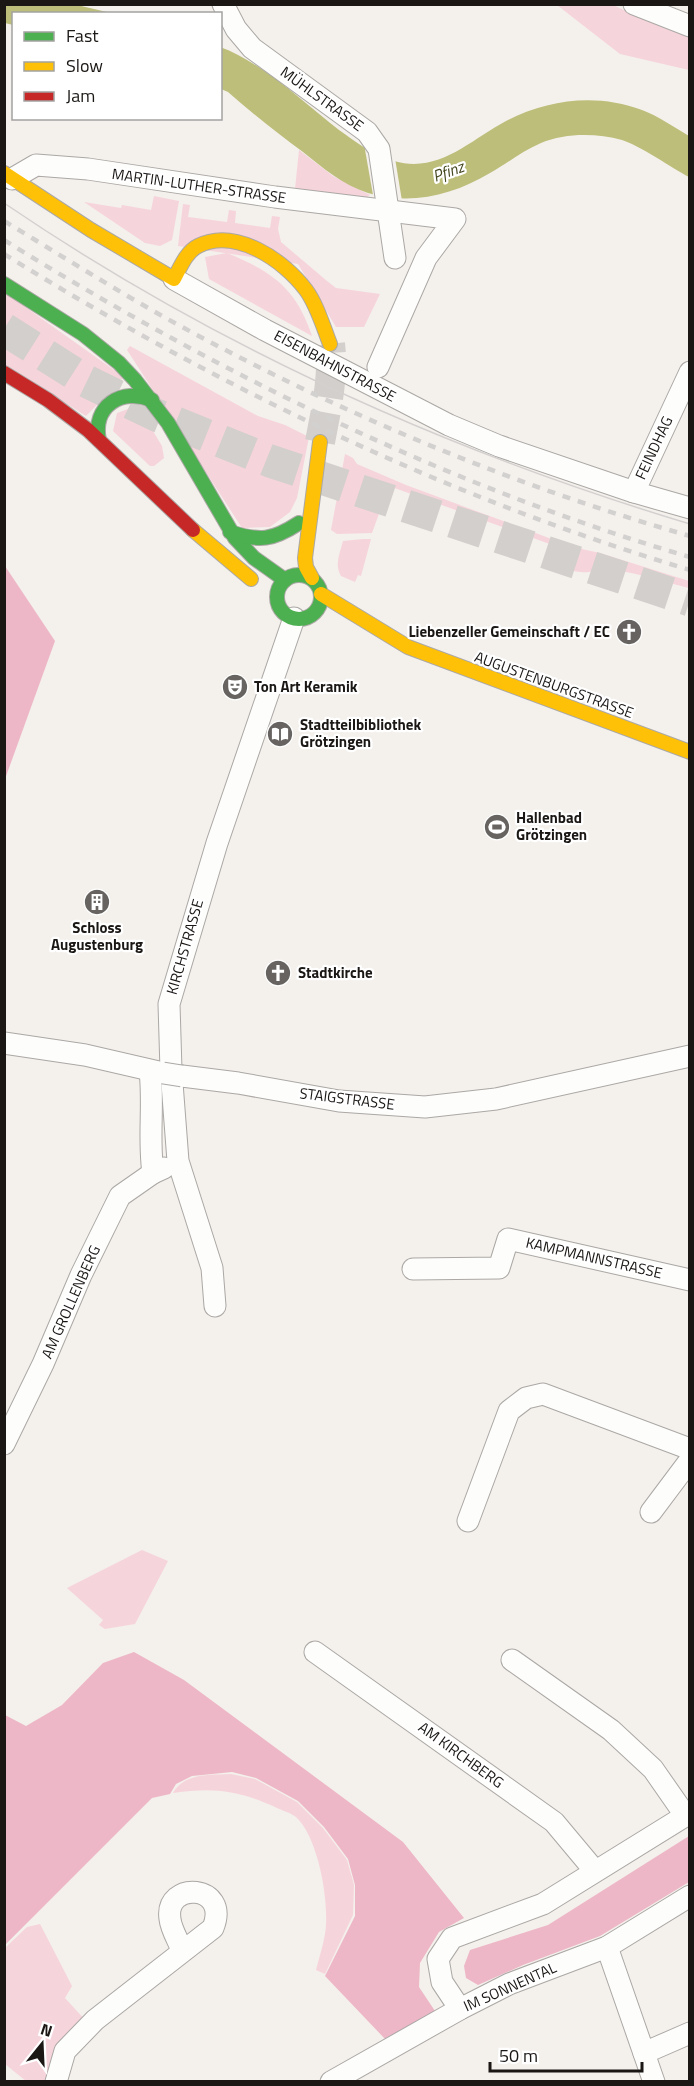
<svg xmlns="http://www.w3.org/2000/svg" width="694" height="2086" font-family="'Titillium Web',sans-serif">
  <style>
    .green { fill: #f6d4dc }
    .forest { fill: #edb7c7 }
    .water { fill: #bcbe7a }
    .pier { fill: #f4f0ec }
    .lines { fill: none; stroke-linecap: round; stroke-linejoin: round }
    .secondary-tunnel { stroke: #d3cfcc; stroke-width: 30; stroke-dasharray: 30 15; stroke-linecap: butt }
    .highway-tunnel { stroke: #d3cfcc; stroke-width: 33; stroke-dasharray: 33 16; stroke-linecap: butt }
    .street-casing { stroke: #aba8a5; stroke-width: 23 }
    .fast-casing { stroke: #aba8a5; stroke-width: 16 }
    .slow-casing { stroke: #aba8a5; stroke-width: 16 }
    .jam-casing { stroke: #aba8a5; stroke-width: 16 }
    .street { stroke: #fdfdfc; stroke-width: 21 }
    .fast { stroke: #4caf50; stroke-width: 14 }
    .slow { stroke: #ffc107; stroke-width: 14 }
    .jam { stroke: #c62828; stroke-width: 14 }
    .tram { stroke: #d3d1d0; stroke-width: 1.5 }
    .rail { stroke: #d3d1d0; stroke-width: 4.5; stroke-dasharray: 8 8; stroke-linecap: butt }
    .street-bridge-casing { stroke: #aba8a5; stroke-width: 23; stroke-linecap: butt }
    .street-bridge { stroke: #fdfdfc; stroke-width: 21 }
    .labels { text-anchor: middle; stroke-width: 4.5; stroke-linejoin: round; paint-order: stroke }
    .street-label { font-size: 15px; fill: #1a1715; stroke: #fff }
    .poi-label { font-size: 15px; font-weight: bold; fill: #1a1715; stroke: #fff; text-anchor: start }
    .water-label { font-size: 16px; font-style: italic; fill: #45471f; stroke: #fff }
  </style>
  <rect width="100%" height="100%" fill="#f4f0ec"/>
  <!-- green -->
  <g class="green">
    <polygon points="557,5 613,5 659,26 689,37 689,70 620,54"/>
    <polygon points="299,150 333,176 370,195 365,199 295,189"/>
    <polygon points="154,196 179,201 172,240 160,246 145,243 84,202 121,208 122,205 151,210"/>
    <polygon points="183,204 190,205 188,217 227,222 229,210 236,211 235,223 270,228 272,216 280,217 278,229 281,242 327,281 336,288 380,294 364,327 336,327 298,264 178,246"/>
    <path d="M227,253C273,272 296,288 312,336L209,279L205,257Z"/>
    <polygon points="4,292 124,377 86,416 5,365"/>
    <polygon points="130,346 258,416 285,425 309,437 297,498 290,512 270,527 242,528 127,350"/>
    <polygon points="131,408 142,413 162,446 164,458 154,466 150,466 113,431 117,413"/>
    <path d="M345,454L353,458L357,464L406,485L573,547L600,553L689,581V588C663,582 637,572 610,570C592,569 588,576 567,569L572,552L389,486L372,533L337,534L331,530Z"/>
    <path d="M363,539H371L361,576L358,575L355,582L341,576C334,565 340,553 343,541Z"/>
    <polygon points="142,1550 168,1561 135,1624 105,1629 99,1625 103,1620 67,1588"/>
    <path d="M231,1774L255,1779L297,1802L323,1828L347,1860L354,1885L353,1915L325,1974L316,1970C319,1958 323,1946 325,1934C330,1905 319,1838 296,1817C291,1813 281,1810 275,1807C238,1790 213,1787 173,1793C184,1773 210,1775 231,1774Z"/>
    <polygon points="40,1924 72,1986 65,1998 86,2021 49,2081 26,2081 5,2064 5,1948 27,1927"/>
  </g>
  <!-- forest -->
  <g class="forest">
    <polygon points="5,566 55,641 5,779"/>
    <polygon points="134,1652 184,1680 403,1842 464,1918 439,1932 420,1963 419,1987 435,2011 386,2040 325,1976 355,1916 355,1885 348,1859 324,1827 298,1801 256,1778 232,1772 192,1776 176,1784 170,1794 152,1798 5,1945 5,1715 26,1726 62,1705 103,1663"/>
    <polygon points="689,1836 689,1882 600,1936 523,1965 478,1985 466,1978 464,1966 470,1950 548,1925"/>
  </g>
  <!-- water -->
  <g class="water">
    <polygon points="5,4 77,5 111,13 14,14 13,25 5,23"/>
    <path d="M220,47C262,62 304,103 339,130C356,142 374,156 394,161C439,174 470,140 506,121C548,99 597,93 642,110C658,116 674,127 689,136V177C672,168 639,145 622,140C596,133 565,133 541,143C522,151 508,163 490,173C453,195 411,206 368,193C343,185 323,168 303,152C277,133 252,113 228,92L221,89Z"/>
  </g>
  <!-- pier -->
  <polygon class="pier" points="364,144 395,158 402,201 373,195"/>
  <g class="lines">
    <!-- secondary-tunnel -->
    <path class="secondary-tunnel" d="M320,442C326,410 334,377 330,344"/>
    <!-- highway-tunnel -->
    <polyline class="highway-tunnel" points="4,329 86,381 156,415 270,461 690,600"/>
    <!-- street casing -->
    <g class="street-casing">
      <g id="street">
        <polyline points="223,4 236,29 252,48 367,132 379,149 395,258"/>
        <polyline points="634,4 690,26"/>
        <polyline points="12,179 36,165 88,169 275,197 455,219 426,258 378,367"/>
        <polyline points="174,279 265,330 449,425 499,446 634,492 690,508"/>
        <polyline points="634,492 690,372"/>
        <polyline points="4,1043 85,1055 163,1073"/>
        <path d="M150,1071C154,1105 148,1139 153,1173L164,1168"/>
        <polyline points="182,1076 238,1083 339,1101 425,1107 496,1099 690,1056"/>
        <polyline points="413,1269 499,1268 508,1239 690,1280"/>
        <polyline points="215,1306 212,1268 178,1161 171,1070 169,1004 217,843 294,618"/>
        <polyline points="4,1444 43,1364 81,1275 120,1196 153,1173"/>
        <polyline points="651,1512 690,1460"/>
        <polyline points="468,1521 509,1411 526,1398 543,1394 690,1449"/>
        <polyline points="315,1652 554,1822 595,1871"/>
        <polyline points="512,1660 611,1730 653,1769 685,1815"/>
        <polyline points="607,1947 654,2082"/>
        <polyline points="460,2009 442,1982 438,1959 452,1938 543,1904 690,1813"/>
        <polyline points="644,2053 690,2033"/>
        <path d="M56,2082L65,2051L95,2020L213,1928C231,1884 164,1880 170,1919C171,1929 178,1940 182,1950"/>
        <polyline points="331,2082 460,2009 509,1984 607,1947 690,1896"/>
      </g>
    </g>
    <!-- fast casing -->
    <g class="fast-casing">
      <g id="fast">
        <polyline points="4,284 83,334 119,363 135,380 168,423 235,538 254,558 285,580"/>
        <path d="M99,440C92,406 122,387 152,400"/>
        <path d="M230,532C260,542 273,540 299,523"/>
        <circle cx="299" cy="597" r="22"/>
      </g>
    </g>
    <!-- slow casing -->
    <g class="slow-casing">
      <g id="slow">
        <path d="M4,173L91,230L174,279C180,268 186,252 198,246C235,227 284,260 306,290C317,305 323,326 330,344"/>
        <polyline points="193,530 251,579"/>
        <polyline points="312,578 306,567 305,558 320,442"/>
        <polyline points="321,594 408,647 690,752"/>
      </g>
    </g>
    <!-- jam casing -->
    <g class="jam-casing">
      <polyline id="jam" points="4,373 48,400 88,430 193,530"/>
    </g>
    <!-- street -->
    <use href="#street" class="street"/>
    <!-- fast -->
    <use href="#fast" class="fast"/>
    <!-- slow -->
    <use href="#slow" class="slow"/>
    <!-- jam -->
    <use href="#jam" class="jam"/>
    <!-- tram -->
    <path class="tram" d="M4,203C214,346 447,451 690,524"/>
    <!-- rail -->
    <g class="rail">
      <path d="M4,221C57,253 109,286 164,317C330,409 507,484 690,536"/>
      <path d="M4,240C216,372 449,487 690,557"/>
      <path d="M4,254C218,387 448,498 690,570"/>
    </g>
    <!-- street-bridge casing -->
    <g class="street-bridge-casing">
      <polyline id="street-bridge" points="163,1073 182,1076"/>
    </g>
    <!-- street-bridge -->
    <use href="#street-bridge" class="street-bridge"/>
  </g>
  <!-- icons -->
  <defs>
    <g id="church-disc" transform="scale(1.35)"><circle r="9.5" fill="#666360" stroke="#fff"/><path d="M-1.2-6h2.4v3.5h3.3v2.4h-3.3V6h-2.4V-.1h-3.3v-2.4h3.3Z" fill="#fff"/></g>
    <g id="theatre-disc" transform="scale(1.35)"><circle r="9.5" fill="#666360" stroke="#fff"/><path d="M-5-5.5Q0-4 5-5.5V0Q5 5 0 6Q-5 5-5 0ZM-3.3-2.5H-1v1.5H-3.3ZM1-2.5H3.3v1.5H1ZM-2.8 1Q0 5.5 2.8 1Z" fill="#fff"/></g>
    <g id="library-disc" transform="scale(1.35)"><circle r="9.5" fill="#666360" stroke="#fff"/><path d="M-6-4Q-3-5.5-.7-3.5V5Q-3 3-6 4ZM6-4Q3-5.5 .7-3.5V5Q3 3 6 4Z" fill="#fff"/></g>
    <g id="stadium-disc" transform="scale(1.35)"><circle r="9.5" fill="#666360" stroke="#fff"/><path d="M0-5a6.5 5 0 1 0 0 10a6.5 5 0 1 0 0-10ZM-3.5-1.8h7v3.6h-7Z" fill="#fff"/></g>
    <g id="building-disc" transform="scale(1.35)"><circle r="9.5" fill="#666360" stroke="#fff"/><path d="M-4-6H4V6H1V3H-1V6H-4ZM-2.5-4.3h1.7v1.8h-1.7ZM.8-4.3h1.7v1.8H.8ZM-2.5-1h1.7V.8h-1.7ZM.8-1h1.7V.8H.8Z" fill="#fff"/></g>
  </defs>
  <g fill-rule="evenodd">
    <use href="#church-disc" x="629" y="632"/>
    <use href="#theatre-disc" x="235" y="687"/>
    <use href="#library-disc" x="280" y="734"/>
    <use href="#stadium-disc" x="497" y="827"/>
    <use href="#building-disc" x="97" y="902"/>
    <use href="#church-disc" x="278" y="973"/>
  </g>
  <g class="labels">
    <!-- street labels -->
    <g class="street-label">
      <text transform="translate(322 99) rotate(36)" y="5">MÜHLSTRASSE</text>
      <text transform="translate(199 186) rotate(8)" y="5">MARTIN-LUTHER-STRASSE</text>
      <text transform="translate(335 366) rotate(28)" y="5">EISENBAHNSTRASSE</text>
      <text transform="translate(654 448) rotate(-65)" y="5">FEINDHAG</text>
      <text transform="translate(554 685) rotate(20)" y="5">AUGUSTENBURGSTRASSE</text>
      <text transform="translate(185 947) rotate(-74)" y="5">KIRCHSTRASSE</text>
      <text transform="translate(347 1099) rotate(7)" y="5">STAIGSTRASSE</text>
      <text transform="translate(594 1258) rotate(13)" y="5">KAMPMANNSTRASSE</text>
      <text transform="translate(71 1302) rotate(-66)" y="5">AM GROLLENBERG</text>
      <text transform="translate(461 1755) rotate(36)" y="5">AM KIRCHBERG</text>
      <text transform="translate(510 1987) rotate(-24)" y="5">IM SONNENTAL</text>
    </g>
    <!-- poi labels -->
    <g class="poi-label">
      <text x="610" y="637" text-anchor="end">Liebenzeller Gemeinschaft / EC</text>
      <text x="254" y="692">Ton Art Keramik</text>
      <text x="300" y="730">Stadtteilbibliothek<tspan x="300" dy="17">Grötzingen</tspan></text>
      <text x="516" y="823">Hallenbad<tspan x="516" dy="17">Grötzingen</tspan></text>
      <text x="97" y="933" text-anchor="middle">Schloss<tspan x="97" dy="17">Augustenburg</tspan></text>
      <text x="298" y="978">Stadtkirche</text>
    </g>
    <!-- water labels -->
    <g class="water-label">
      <text transform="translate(448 171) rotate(-20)" y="6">Pfinz</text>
    </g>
  </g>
  <!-- border -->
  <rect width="694" height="2086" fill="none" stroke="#1a1715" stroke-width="12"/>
  <!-- legend -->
  <rect x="12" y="12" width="210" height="108" fill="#ffffff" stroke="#a3a2a1" stroke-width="1.5"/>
  <rect x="24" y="32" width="30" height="9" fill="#4caf50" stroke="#a3a2a1" stroke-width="1.5"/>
  <text x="66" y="42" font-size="18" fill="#1a1715">Fast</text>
  <rect x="24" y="62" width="30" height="9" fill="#ffc107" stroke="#a3a2a1" stroke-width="1.5"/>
  <text x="66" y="72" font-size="18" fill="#1a1715">Slow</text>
  <rect x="24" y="92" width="30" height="9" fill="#c62828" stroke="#a3a2a1" stroke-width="1.5"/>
  <text x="66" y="102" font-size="18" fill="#1a1715">Jam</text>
  <!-- north arrow -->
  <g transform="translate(42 2044) rotate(18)" stroke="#ffffff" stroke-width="4.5" paint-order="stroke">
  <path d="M0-4.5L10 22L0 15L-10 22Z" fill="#1a1715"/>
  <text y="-9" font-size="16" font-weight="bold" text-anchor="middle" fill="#1a1715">N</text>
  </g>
  <!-- scale -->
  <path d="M490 2062v9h152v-9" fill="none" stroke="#1a1715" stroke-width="3"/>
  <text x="499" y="2062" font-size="18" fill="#1a1715" stroke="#ffffff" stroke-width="4.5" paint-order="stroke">50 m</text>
</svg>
